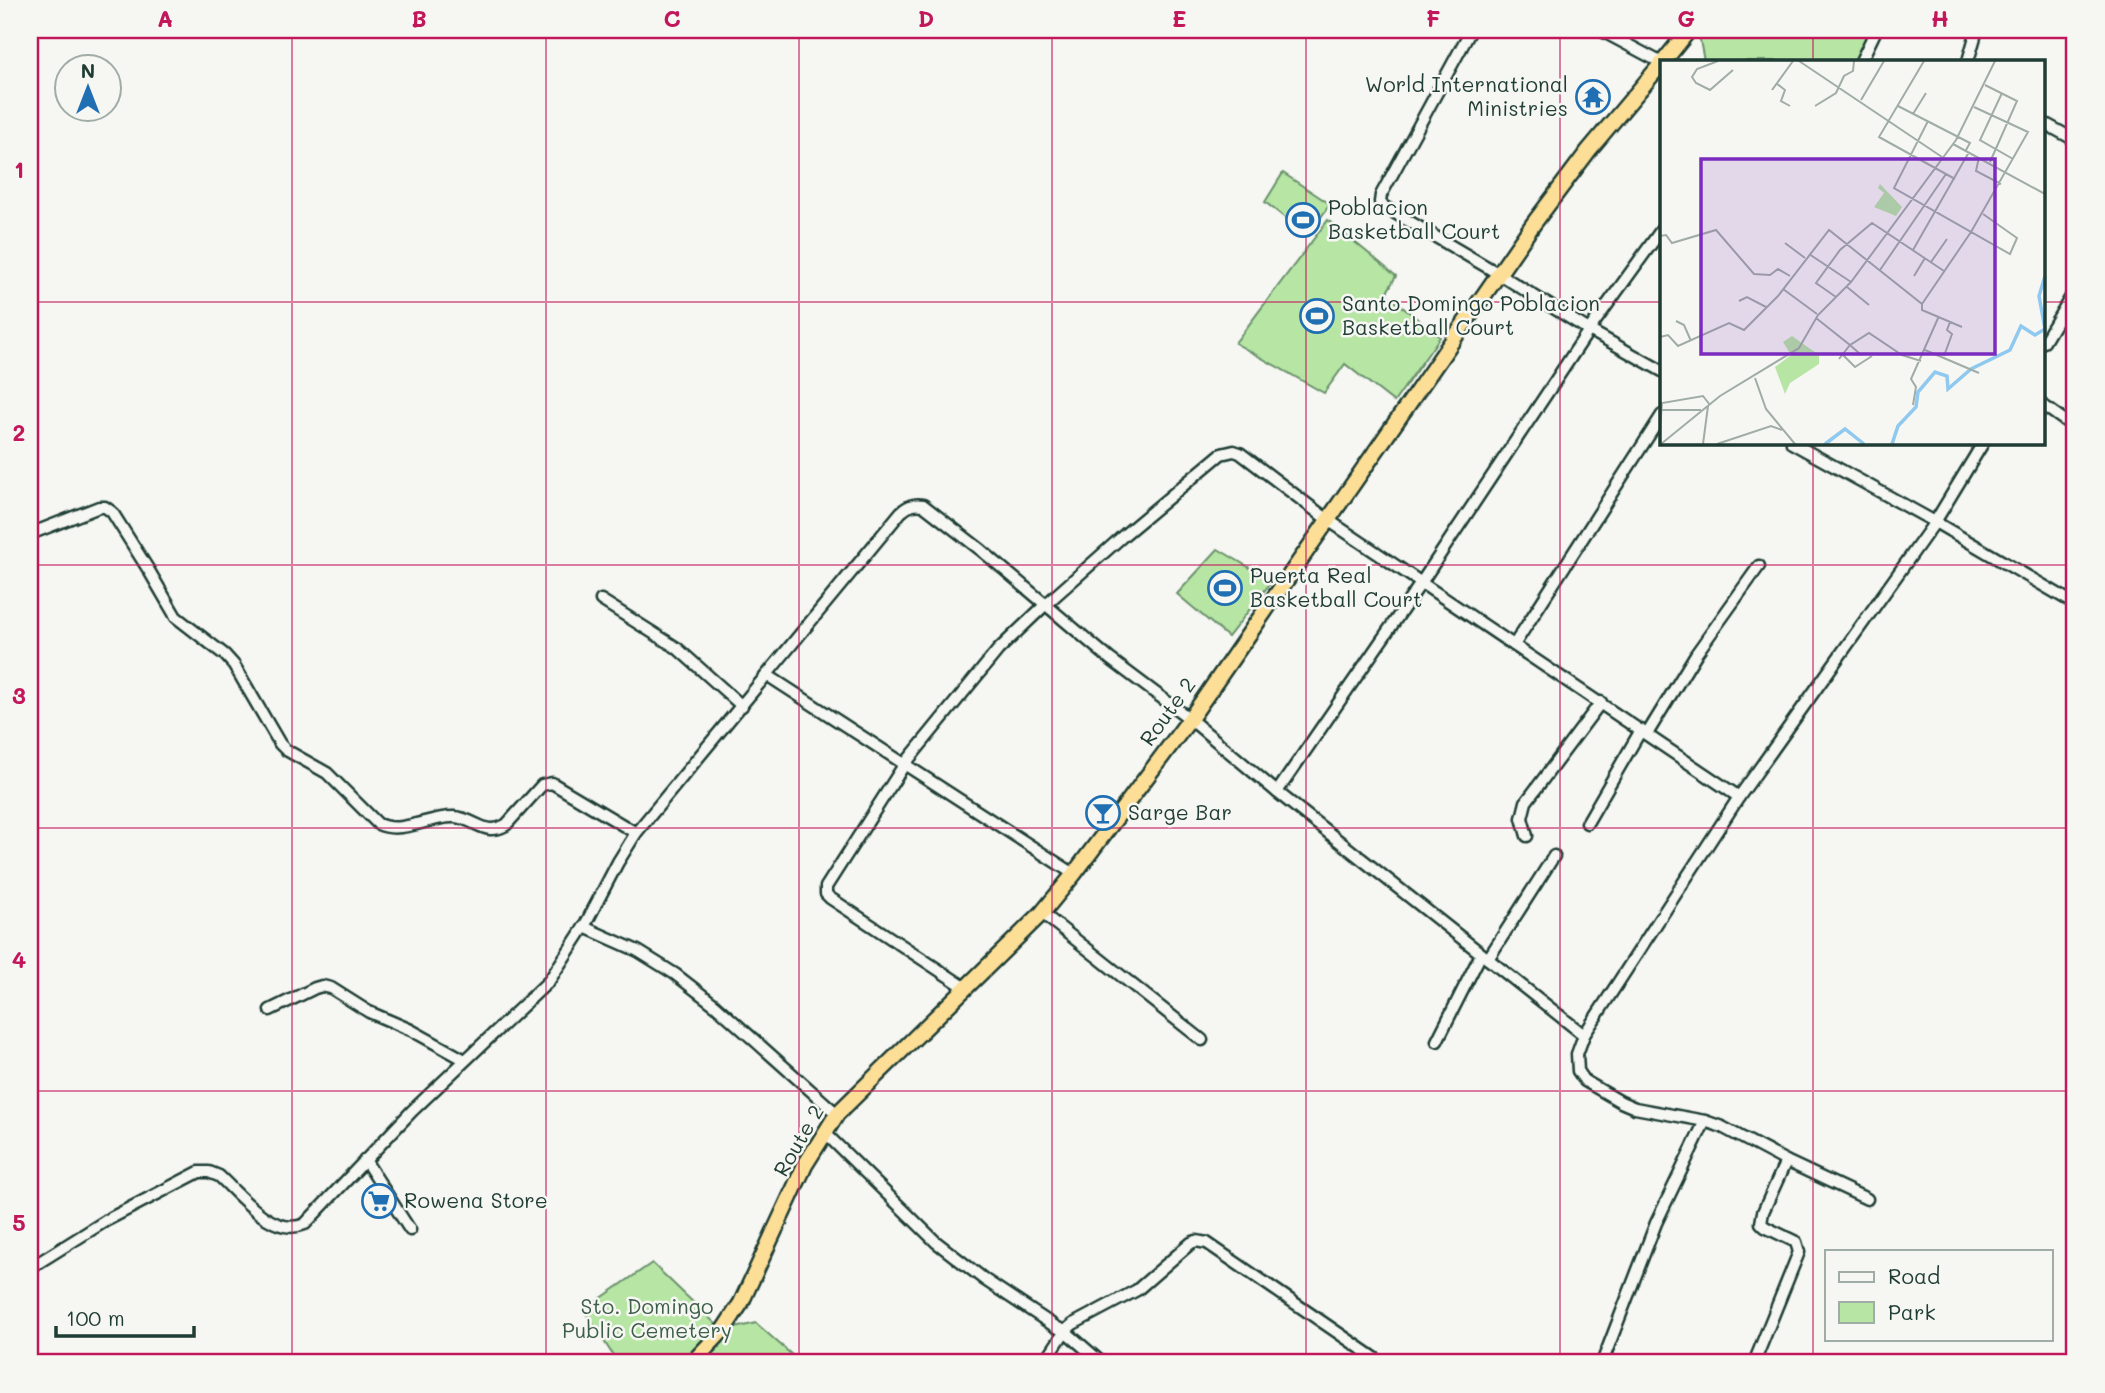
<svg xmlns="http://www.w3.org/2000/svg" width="2105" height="1393" font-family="Mali,sans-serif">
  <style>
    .green { fill: #b6e5a4; stroke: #6a916c; stroke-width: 2 }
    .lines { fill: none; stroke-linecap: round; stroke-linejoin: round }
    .minor-casing { stroke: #1f3d34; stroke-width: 15 }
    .highway-casing { stroke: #1f3d34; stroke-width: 19 }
    .minor { stroke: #f6f6f2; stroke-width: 10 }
    .highway { stroke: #fdde96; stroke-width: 14 }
    .grid { fill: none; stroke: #c2185b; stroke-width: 2; stroke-opacity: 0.55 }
    .labels { text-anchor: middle; stroke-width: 5; stroke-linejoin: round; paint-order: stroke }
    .poi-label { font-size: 21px; fill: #1f3d34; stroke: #f6f6f2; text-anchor: start }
    .street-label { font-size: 21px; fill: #1f3d34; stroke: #f6f6f2 }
    .park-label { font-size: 21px; fill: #3d5f4a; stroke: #f6f6f2 }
    .inset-river { fill: none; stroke: #8fc9ef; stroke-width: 3.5 }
    .inset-road { fill: none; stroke: #a0aca6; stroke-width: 2 }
    .view { fill: #7b2cbf; fill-opacity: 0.15; stroke: #7b2cbf; stroke-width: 3.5 }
    .inset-edge { fill: none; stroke: #1f3d34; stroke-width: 3.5 }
    .neatline { fill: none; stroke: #c2185b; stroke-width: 2.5 }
    .grid-label { font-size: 23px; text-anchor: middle; font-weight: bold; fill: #c2185b }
  </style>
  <rect width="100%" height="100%" fill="#f6f6f2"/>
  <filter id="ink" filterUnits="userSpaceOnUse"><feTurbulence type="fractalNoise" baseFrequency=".0143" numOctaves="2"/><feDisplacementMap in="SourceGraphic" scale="14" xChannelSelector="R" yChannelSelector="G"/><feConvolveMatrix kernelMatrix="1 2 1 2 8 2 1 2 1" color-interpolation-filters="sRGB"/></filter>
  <g filter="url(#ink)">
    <!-- green -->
    <g class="green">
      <polygon points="1698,30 1874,30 1858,61 1704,61"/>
      <polygon points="1283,173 1330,204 1308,236 1265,202"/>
      <polygon points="1328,220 1396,276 1386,294 1440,337 1394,402 1345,364 1324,393 1235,343"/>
      <polygon points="1218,549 1272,581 1228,637 1177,594"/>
      <polygon points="652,1263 723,1331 756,1323 801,1363 618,1363 584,1310"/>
    </g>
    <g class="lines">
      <!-- minor casing -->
      <g class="minor-casing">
        <g id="minor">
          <polyline points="1471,30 1381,195 1380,202 1383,206 1499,274 1589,330 1662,371"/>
          <polyline points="1600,30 1662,63"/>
          <polyline points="1861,61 1876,30"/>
          <polyline points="1968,61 1977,30"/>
          <polyline points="2044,123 2075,140"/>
          <polyline points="2044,342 2075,290"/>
          <polyline points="2044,406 2075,428"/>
          <polyline points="1792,443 1935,522 2075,604"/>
          <path d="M30,534L99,507H105L112,512L148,569L176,617L225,655L234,665L280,744L286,750L327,773L378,824C402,835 430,816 454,817C475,818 484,837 506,825L542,785L552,783L636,833"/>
          <polyline points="601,600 677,648 742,706"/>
          <polyline points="1514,645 1662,415"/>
          <polyline points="767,675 1074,874"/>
          <polyline points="1647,734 1696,654 1759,566"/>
          <polyline points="1277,792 1421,583 1589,330 1662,229"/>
          <polyline points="1587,823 1641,730"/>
          <polyline points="1527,836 1522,818 1526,802 1601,702"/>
          <polyline points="1042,913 1202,1040"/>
          <polyline points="584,927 638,951 675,974 715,1005 837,1114"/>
          <polyline points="1488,959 1554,856"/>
          <polyline points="966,988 830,898 826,894 826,887 904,765 998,650 1045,605 1124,535 1221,454 1234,451 1240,453 1328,520 1739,797"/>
          <polyline points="270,1010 315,988 322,986 331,988 369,1012 411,1030 465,1060"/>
          <polyline points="1437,1041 1481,954"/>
          <polyline points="824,1132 936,1242 985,1280 1056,1327 1065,1331 1073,1324 1137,1290 1191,1243 1196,1241 1207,1243 1382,1363"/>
          <polyline points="365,1160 410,1230"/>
          <polyline points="1867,1199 1786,1161 1722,1127 1705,1121 1635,1108 1621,1102 1585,1081 1578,1071 1577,1054 1584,1035 1739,797 1935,522 1983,443"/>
          <path d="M30,1268L107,1220L199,1172H209L219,1176C241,1196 273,1238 305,1224L412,1111L549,981L584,927L618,862L636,833L901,512C908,506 914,503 923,505L981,550L1110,659L1190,719L1277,792L1584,1035"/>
          <polyline points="1044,1363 1065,1331 1102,1363"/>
          <polyline points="1602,1363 1656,1223 1705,1121"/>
          <polyline points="1754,1363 1799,1252 1796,1242 1765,1227 1761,1223 1763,1212 1786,1161"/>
        </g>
      </g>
      <!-- highway casing -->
      <g class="highway-casing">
        <g id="highway">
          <polyline points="1664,61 1689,30"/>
          <polyline points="692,1363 724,1329 741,1303 805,1165 837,1114 1042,913 1074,874 1190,719 1534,223 1589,150 1662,63"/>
        </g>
      </g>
      <!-- minor -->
      <use href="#minor" class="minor"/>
      <!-- highway -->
      <use href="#highway" class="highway"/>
    </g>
  </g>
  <!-- grid -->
  <path class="grid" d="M292,30V1363M546,30V1363M799,30V1363M1052,30V1363M1306,30V1363M1560,30V1363M1813,30V61M30,302H1662M2044,302H2075M1813,443V1363M30,565H2075M30,828H2075M30,1091H2075"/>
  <!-- icons -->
  <defs>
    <g id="temple-ring" transform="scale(1.75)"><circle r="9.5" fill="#f6f6f2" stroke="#1f6fb2" stroke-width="1.5"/><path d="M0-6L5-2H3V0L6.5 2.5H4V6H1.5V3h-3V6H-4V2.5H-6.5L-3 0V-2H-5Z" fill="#1f6fb2"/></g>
    <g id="stadium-ring" transform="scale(1.75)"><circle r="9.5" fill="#f6f6f2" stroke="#1f6fb2" stroke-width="1.5"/><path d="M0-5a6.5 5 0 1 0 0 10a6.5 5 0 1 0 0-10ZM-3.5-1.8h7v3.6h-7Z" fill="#1f6fb2"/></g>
    <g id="bar-ring" transform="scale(1.75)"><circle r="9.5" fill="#f6f6f2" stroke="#1f6fb2" stroke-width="1.5"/><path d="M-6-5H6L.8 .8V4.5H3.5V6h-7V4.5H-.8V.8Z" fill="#1f6fb2"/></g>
    <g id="supermarket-ring" transform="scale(1.75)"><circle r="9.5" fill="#f6f6f2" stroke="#1f6fb2" stroke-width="1.5"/><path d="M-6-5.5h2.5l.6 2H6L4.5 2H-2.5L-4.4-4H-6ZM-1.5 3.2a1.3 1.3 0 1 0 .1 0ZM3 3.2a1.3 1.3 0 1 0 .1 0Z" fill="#1f6fb2"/></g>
  </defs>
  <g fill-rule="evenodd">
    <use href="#temple-ring" x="1593" y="97"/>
    <use href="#stadium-ring" x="1303" y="220"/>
    <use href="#stadium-ring" x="1317" y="316"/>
    <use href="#stadium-ring" x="1225" y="588"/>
    <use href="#bar-ring" x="1103" y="813"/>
    <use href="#supermarket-ring" x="379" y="1201"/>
  </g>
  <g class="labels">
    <!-- poi labels -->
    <g class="poi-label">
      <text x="1568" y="92" text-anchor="end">World International<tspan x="1568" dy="24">Ministries</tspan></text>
      <text x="1328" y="215">Poblacion<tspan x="1328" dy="24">Basketball Court</tspan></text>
      <text x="1342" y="311">Santo Domingo Poblacion<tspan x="1342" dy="24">Basketball Court</tspan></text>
      <text x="1250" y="583">Puerta Real<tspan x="1250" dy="24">Basketball Court</tspan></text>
      <text x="1128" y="820">Sarge Bar</text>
      <text x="404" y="1208">Rowena Store</text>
    </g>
    <!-- street labels -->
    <g class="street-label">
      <text transform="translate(1168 712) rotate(-54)" y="7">Route 2</text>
      <text transform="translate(799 1141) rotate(-60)" y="7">Route 2</text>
    </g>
    <!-- park labels -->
    <g class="park-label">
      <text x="647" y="1314">Sto. Domingo<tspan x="647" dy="24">Public Cemetery</tspan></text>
    </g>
  </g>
  <!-- overview -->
  <g transform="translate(1660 60)">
    <rect width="385" height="385" fill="#f6f6f2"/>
    <path d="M220,124L242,147L236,156L214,147L224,133L218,128ZM132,276L159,295V304L130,323L125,334L115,307L131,295L123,282Z" fill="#b6e5a4"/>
    <path class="inset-river" d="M385,216L379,236L385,269M165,384L185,369L204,384M232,384L238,366L256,347L258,332L275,312L287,316L288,329L311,309L350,290L361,266L375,275L385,269"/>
    <path class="inset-road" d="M58,1L37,9L32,17L36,23L50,30L73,10M139,1L282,97M264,1L219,77L295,119M116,23L125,30L121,41L130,46M325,25L357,41L330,102M112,30L133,1M342,33L320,80L353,99M201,40L224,1M155,46L176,33L184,16L193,11L194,1M238,46L310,83L306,90M253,54L266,33M268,61L234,128L350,194L357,178L323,154M293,84L385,134M319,97L316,111L341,124M0,176L6,175L12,183L56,170L94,214L110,215L118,209L130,216M125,183L145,198M253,190L309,92M149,194L191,222M271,202L287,179M220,210L286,114M254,216L265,198M187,227L209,245M123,229L157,254M176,237L156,223L180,190L212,163L284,211M79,241L87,237L106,247M262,244L311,172L368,72L314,47M156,258L190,285L209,273L242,295L261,301M16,261L24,265L31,281M0,277L8,275L18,286L69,263L84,270L118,236L169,170L262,244V250L302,267M265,290L319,313M183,295L195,307L212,296M284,296L292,274L287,270L290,262M179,299L190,285L201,295M95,318L106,349L135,384M253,345L256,327L251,319L279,256M0,350H41M0,370L2,343L43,336L50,345M1,384L60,336L139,288L158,255L191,222L296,80L335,1M43,384L48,346M57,384L111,366L122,370"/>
    <path class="view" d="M41,99H335V294H41Z"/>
    <rect width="385" height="385" class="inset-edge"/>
  </g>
  <!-- margin -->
  <rect width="2105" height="1393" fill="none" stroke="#f6f6f2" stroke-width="77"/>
  <!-- legend -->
  <rect x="1825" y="1250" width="228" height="91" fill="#f6f6f2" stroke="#a0aca6" stroke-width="2"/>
  <rect x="1839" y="1272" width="35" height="10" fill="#f6f6f2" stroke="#a0aca6" stroke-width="2"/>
  <text x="1888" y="1284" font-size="21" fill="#1f3d34">Road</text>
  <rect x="1839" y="1302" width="35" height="21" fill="#b6e5a4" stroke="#a0aca6" stroke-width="2"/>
  <text x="1888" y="1320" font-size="21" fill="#1f3d34">Park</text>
  <!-- north arrow -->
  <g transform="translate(88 88)"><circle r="33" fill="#f6f6f2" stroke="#a0aca6" stroke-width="2"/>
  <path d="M0-5L12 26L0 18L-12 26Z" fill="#1f6fb2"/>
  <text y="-10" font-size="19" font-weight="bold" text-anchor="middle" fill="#1f3d34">N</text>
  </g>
  <!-- scale -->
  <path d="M56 1326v10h138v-10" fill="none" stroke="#1f3d34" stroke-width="3.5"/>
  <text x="66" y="1326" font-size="21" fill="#1f3d34" stroke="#f6f6f2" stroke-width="5" paint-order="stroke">100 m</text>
  <rect x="38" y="38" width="2028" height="1316" class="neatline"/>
  <g class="grid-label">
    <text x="165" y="27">A</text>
    <text x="419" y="27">B</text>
    <text x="672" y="27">C</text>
    <text x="926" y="27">D</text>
    <text x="1179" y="27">E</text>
    <text x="1433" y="27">F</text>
    <text x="1686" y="27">G</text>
    <text x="1940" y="27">H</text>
    <text x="19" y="178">1</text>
    <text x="19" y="441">2</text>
    <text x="19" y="704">3</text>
    <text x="19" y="968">4</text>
    <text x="19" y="1231">5</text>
  </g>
</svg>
